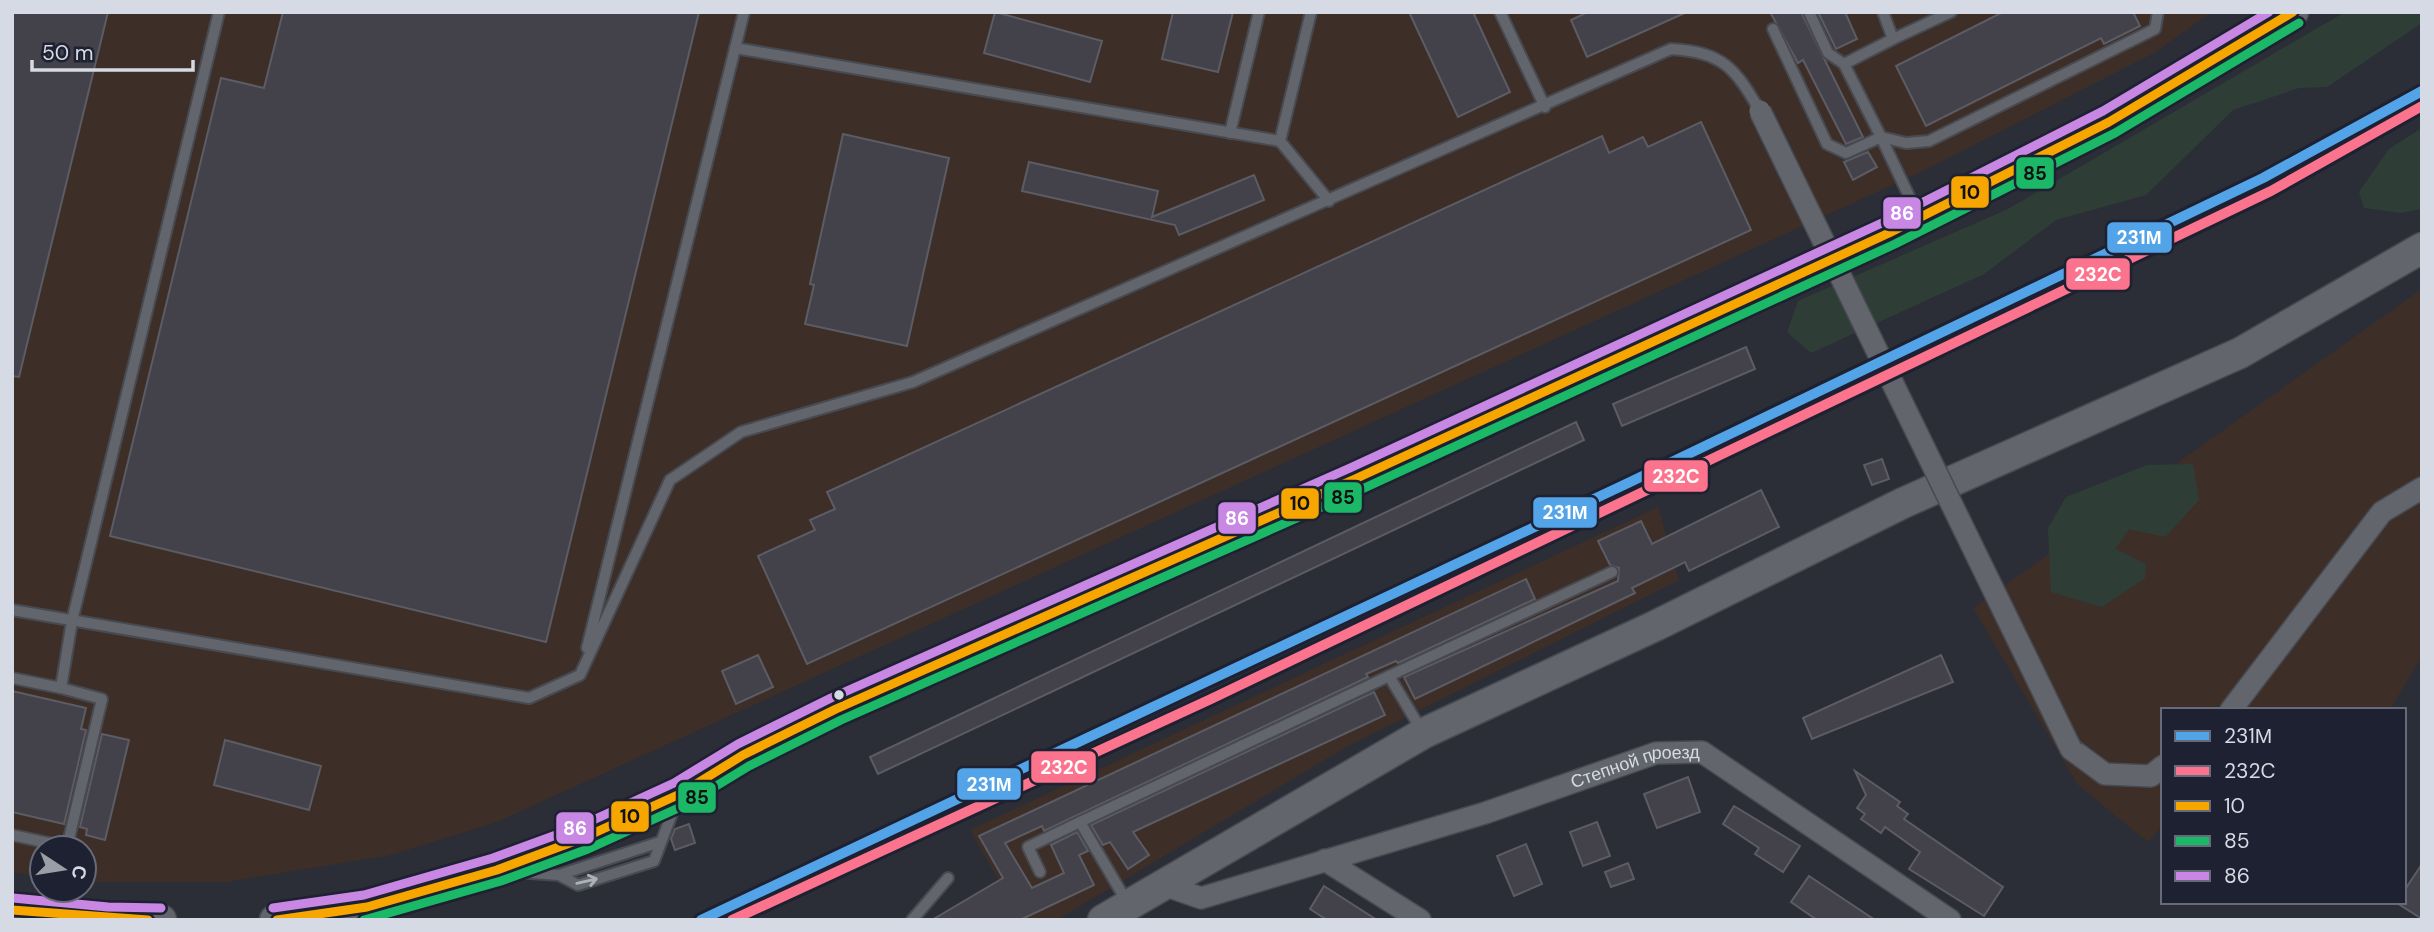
<svg xmlns="http://www.w3.org/2000/svg" width="2434" height="932" font-family="'DM Sans',sans-serif">
  <style>
    .industrial { fill: #3d2f28 }
    .green { fill: #2e3e37 }
    .building { fill: #43414a; stroke: #5c5c64; stroke-width: 2 }
    .lines { fill: none; stroke-linecap: round; stroke-linejoin: round }
    .lane-casing { stroke: #474a51; stroke-width: 14 }
    .street-casing { stroke: #474a51; stroke-width: 24 }
    .secondary-casing { stroke: #474a51; stroke-width: 33 }
    .lane { stroke: #62656c; stroke-width: 10 }
    .street { stroke: #62656c; stroke-width: 21 }
    .secondary { stroke: #62656c; stroke-width: 30 }
    .street-bridge-casing { stroke: #474a51; stroke-width: 24; stroke-linecap: butt }
    .street-bridge { stroke: #62656c; stroke-width: 21 }
    .bus-1-casing { stroke: #1d2131; stroke-width: 14 }
    .bus-2-casing { stroke: #1d2131; stroke-width: 14 }
    .bus-3-casing { stroke: #1d2131; stroke-width: 14 }
    .bus-1 { stroke: #f7a600; stroke-width: 9 }
    .bus-2 { stroke: #1ab867; stroke-width: 9 }
    .bus-3 { stroke: #c787e3; stroke-width: 9 }
    .rail-1-casing { stroke: #1d2131; stroke-width: 16 }
    .rail-2-casing { stroke: #1d2131; stroke-width: 16 }
    .rail-1 { stroke: #53a3e8; stroke-width: 10 }
    .rail-2 { stroke: #fc738d; stroke-width: 10 }
    .oneway { stroke: #adb1ba }
    .bus-dot { fill: #d6dae4; stroke: #1d2131; stroke-width: 2.5 }
    .labels { text-anchor: middle; stroke-width: 5; stroke-linejoin: round; paint-order: stroke }
    .street-label { font-size: 18px; fill: #d6dae4; stroke: #1d2131 }
    .line-badge { stroke: #1d2131; stroke-width: 2.5 }
    .badge-label { font-size: 19px; text-anchor: middle; font-weight: bold; fill: #fff }
    .pale-badge-label { font-size: 19px; text-anchor: middle; font-weight: bold; fill: #111 }
  </style>
  <rect width="100%" height="100%" fill="#2b2e36"/>
  <!-- industrial -->
  <g class="industrial">
    <polygon points="12,12 2212,12 2154,53 1921,172 497,822 391,855 226,882 84,882 84,848 42,848 42,877 12,872"/>
    <polygon points="2422,289 2422,656 2390,710 2163,710 2163,825 2148,842 2078,785 1973,608"/>
    <polygon points="1658,507 1679,580 1348,746 1057,920 1021,920 970,830"/>
  </g>
  <!-- green -->
  <g class="green">
    <polygon points="2345,12 2422,12 2422,23 2327,87 2299,88 2233,110 2146,195 2056,220 1984,274 1811,353 1787,332 1798,301 2008,209"/>
    <polygon points="2422,128 2422,209 2401,213 2364,208 2359,192 2389,149"/>
    <polygon points="2193,464 2199,500 2165,537 2129,529 2115,549 2146,564 2145,578 2102,607 2051,592 2048,528 2066,497 2147,465"/>
  </g>
  <!-- building -->
  <g class="building">
    <polygon points="12,12 108,12 19,377 12,376"/>
    <polygon points="283,12 699,12 546,642 110,536 221,78 264,88"/>
    <polygon points="995,12 1102,41 1090,82 984,53"/>
    <polygon points="1173,12 1233,12 1218,72 1162,59"/>
    <polygon points="1409,12 1473,12 1510,92 1458,117"/>
    <polygon points="1588,12 1687,12 1587,57 1571,20"/>
    <polygon points="1770,12 1801,12 1863,137 1846,144 1803,60 1798,63"/>
    <polygon points="1818,12 1845,12 1857,39 1836,49"/>
    <polygon points="2003,12 2133,12 2140,26 2104,44 2101,38 1926,126 1896,66"/>
    <polygon points="1701,122 1751,230 807,664 758,556 815,530 810,520 835,509 827,492 1602,136 1609,153 1643,137 1648,147"/>
    <polygon points="843,134 949,158 907,346 805,324 814,285 810,284"/>
    <polygon points="1868,152 1877,167 1853,180 1844,162"/>
    <polygon points="1029,162 1158,191 1152,217 1254,175 1264,200 1179,235 1175,225 1022,191"/>
    <polygon points="1746,347 1755,369 1622,426 1613,404"/>
    <polygon points="1576,422 1584,440 878,774 870,757"/>
    <polygon points="1882,459 1889,479 1872,485 1864,465"/>
    <polygon points="1761,490 1779,527 1689,571 1685,562 1632,588 1635,593 1415,699 1404,677 1618,581 1619,568 1610,565 1598,541 1641,521 1652,544"/>
    <polygon points="1526,579 1535,599 1398,663 1396,661 1366,674 1368,677 1044,831 1042,826 1005,843 1032,888 1064,873 1051,845 1077,832 1088,851 1079,855 1094,885 1020,920 932,920 1003,878 979,836"/>
    <polygon points="758,655 773,687 736,704 722,671"/>
    <polygon points="1941,655 1953,682 1812,739 1803,718"/>
    <polygon points="12,691 86,708 81,729 86,730 64,824 12,812"/>
    <polygon points="1374,692 1385,715 1133,832 1149,855 1128,869 1110,842 1103,845 1091,825"/>
    <polygon points="102,734 129,740 105,840 86,835 87,829 80,827"/>
    <polygon points="225,740 321,766 309,810 214,785"/>
    <polygon points="1855,771 1900,802 1897,806 1908,814 1904,819 2003,887 1984,916 1909,869 1920,852 1885,827 1881,833 1861,819 1865,814 1857,808 1866,795"/>
    <polygon points="1688,777 1700,812 1657,828 1644,794"/>
    <polygon points="1734,806 1800,846 1783,872 1755,854 1759,848 1723,824"/>
    <polygon points="1597,822 1610,856 1583,866 1570,832"/>
    <polygon points="689,824 695,843 675,850 671,839 675,829"/>
    <polygon points="1526,844 1542,884 1514,896 1497,856"/>
    <polygon points="1628,863 1634,879 1611,887 1605,872"/>
    <polygon points="2422,864 2422,919 2397,903 2404,902 2404,891"/>
    <polygon points="1809,876 1875,920 1817,920 1791,902"/>
    <polygon points="1324,886 1377,920 1327,920 1310,909"/>
  </g>
  <g class="lines">
    <!-- lane casing -->
    <g class="lane-casing">
      <g id="lane">
        <polyline points="1311,12 1280,141 1329,201"/>
        <polyline points="1500,12 1545,107"/>
        <polyline points="1809,12 1828,53 1844,64 1881,137 1906,143 1929,141 2155,29 2158,12"/>
        <polyline points="1773,29 1827,144 1846,153 1881,137 1918,215"/>
        <polyline points="1893,39 1951,12"/>
        <polyline points="735,48 1280,141"/>
        <polyline points="1844,64 1893,39 1883,12"/>
        <polyline points="1230,133 1259,12"/>
        <path d="M12,610L529,698L580,675L670,480L741,432L913,382L1671,49C1723,52 1735,68 1760,111"/>
        <polyline points="587,648 744,12"/>
        <polyline points="12,678 61,688 72,621 219,12"/>
        <polyline points="1422,731 1389,676 1612,572"/>
        <polyline points="12,835 67,847 102,699 61,688"/>
        <polyline points="517,872 559,875 578,885 654,861 676,803"/>
        <polyline points="1040,872 1028,847 1080,822"/>
        <polyline points="559,875 660,842"/>
        <polyline points="1127,902 1080,822 1389,676"/>
        <polyline points="912,920 948,878"/>
      </g>
    </g>
    <!-- street casing -->
    <g class="street-casing">
      <g id="street">
        <polyline points="2231,710 2382,512 2422,488"/>
        <polyline points="2071,749 2105,774 2151,776 2163,766"/>
        <polyline points="1325,860 1420,920"/>
        <path id="s1" d="M1161,884L1201,898L1485,813L1656,753L1702,752L1950,920"/>
      </g>
    </g>
    <!-- secondary casing -->
    <g class="secondary-casing">
      <g id="secondary">
        <polyline points="12,910 107,919 161,920"/>
        <polyline points="275,920 367,907 497,870 583,838 680,794 743,755 836,709 1355,479 1889,233 2109,122 2293,12"/>
        <polyline points="1103,920 1424,733 1655,626 1903,503 2240,353 2422,248"/>
      </g>
    </g>
    <!-- lane -->
    <use href="#lane" class="lane"/>
    <!-- street -->
    <use href="#street" class="street"/>
    <!-- secondary -->
    <use href="#secondary" class="secondary"/>
    <!-- street-bridge casing -->
    <g class="street-bridge-casing">
      <polyline id="street-bridge" points="1760,111 2071,749"/>
    </g>
    <!-- street-bridge -->
    <use href="#street-bridge" class="street-bridge"/>
    <!-- bus-1 casing -->
    <g class="bus-1-casing">
      <g id="bus-1">
        <polyline points="12,910 148,920"/>
        <polyline points="277,920 367,907 497,870 583,838 680,794 743,755 836,709 1355,479 1889,233 2109,122 2293,12"/>
      </g>
    </g>
    <!-- bus-2 casing -->
    <g class="bus-2-casing">
      <polyline id="bus-2" points="364,920 501,881 588,849 685,805 749,766 841,720 1360,490 1895,244 2115,133 2299,23"/>
    </g>
    <!-- bus-3 casing -->
    <g class="bus-3-casing">
      <g id="bus-3">
        <polyline points="13,898 108,907 161,908"/>
        <polyline points="273,908 364,895 493,858 578,827 674,783 738,744 831,698 1350,468 1884,222 2103,111 2269,12"/>
      </g>
    </g>
    <!-- bus-1 -->
    <use href="#bus-1" class="bus-1"/>
    <!-- bus-2 -->
    <use href="#bus-2" class="bus-2"/>
    <!-- bus-3 -->
    <use href="#bus-3" class="bus-3"/>
    <!-- rail-1 casing -->
    <g class="rail-1-casing">
      <polyline id="rail-1" points="701,920 1628,483 2263,178 2422,91"/>
    </g>
    <!-- rail-2 casing -->
    <g class="rail-2-casing">
      <polyline id="rail-2" points="732,920 1211,699 2271,191 2422,106"/>
    </g>
    <!-- rail-1 -->
    <use href="#rail-1" class="rail-1"/>
    <!-- rail-2 -->
    <use href="#rail-2" class="rail-2"/>
  </g>
  <!-- one-way arrows -->
  <defs><path id="oneway-shaft" d="M-6 0H5M1.5-3L5.5 0L1.5 3" fill="none" stroke-width="1.6" stroke-linecap="round" stroke-linejoin="round" transform="scale(1.75)"/></defs>
  <use class="oneway" href="#oneway-shaft" transform="translate(587 881) rotate(-13)"/>
  <!-- markers -->
  <circle class="bus-dot" cx="839" cy="695" r="6"/>
  <g class="labels">
    <!-- street labels -->
    <g class="street-label">
      <text dy="6" stroke="none"><textPath href="#s1" startOffset="497">Степной проезд</textPath></text>
    </g>
  </g>
  <g class="line-badge">
    <rect x="2015" y="156" width="40" height="34" rx="7" fill="#1ab867"/>
    <rect x="1950" y="175" width="40" height="34" rx="7" fill="#f7a600"/>
    <rect x="1882" y="196" width="40" height="34" rx="7" fill="#c787e3"/>
    <rect x="2106" y="221" width="67" height="33" rx="7" fill="#53a3e8"/>
    <rect x="2065" y="257" width="66" height="34" rx="7" fill="#fc738d"/>
    <rect x="1643" y="459" width="66" height="34" rx="7" fill="#fc738d"/>
    <rect x="1323" y="481" width="40" height="33" rx="7" fill="#1ab867"/>
    <rect x="1280" y="487" width="40" height="33" rx="7" fill="#f7a600"/>
    <rect x="1532" y="496" width="66" height="33" rx="7" fill="#53a3e8"/>
    <rect x="1217" y="501" width="40" height="34" rx="7" fill="#c787e3"/>
    <rect x="1030" y="750" width="67" height="34" rx="7" fill="#fc738d"/>
    <rect x="956" y="767" width="66" height="34" rx="7" fill="#53a3e8"/>
    <rect x="677" y="781" width="40" height="33" rx="7" fill="#1ab867"/>
    <rect x="610" y="800" width="40" height="33" rx="7" fill="#f7a600"/>
    <rect x="555" y="811" width="40" height="34" rx="7" fill="#c787e3"/>
  </g>
  <g class="badge-label">
    <text x="1902" y="220">86</text>
    <text x="2139" y="244">231М</text>
    <text x="2098" y="281">232C</text>
    <text x="1676" y="483">232C</text>
    <text x="1565" y="519">231М</text>
    <text x="1237" y="525">86</text>
    <text x="1064" y="774">232C</text>
    <text x="989" y="791">231М</text>
    <text x="575" y="835">86</text>
  </g>
  <g class="pale-badge-label">
    <text x="2035" y="180">85</text>
    <text x="1970" y="199">10</text>
    <text x="1343" y="504">85</text>
    <text x="1300" y="510">10</text>
    <text x="697" y="804">85</text>
    <text x="630" y="823">10</text>
  </g>
  <!-- border -->
  <rect width="2434" height="932" fill="none" stroke="#d6dae4" stroke-width="28"/>
  <!-- legend -->
  <rect x="2161" y="708" width="245" height="196" fill="#1d2131" stroke="#676b79" stroke-width="2"/>
  <rect x="2175" y="731" width="35" height="10" fill="#53a3e8" stroke="#676b79" stroke-width="2"/>
  <text x="2224" y="743" font-size="21" fill="#d6dae4">231М</text>
  <rect x="2175" y="766" width="35" height="10" fill="#fc738d" stroke="#676b79" stroke-width="2"/>
  <text x="2224" y="778" font-size="21" fill="#d6dae4">232C</text>
  <rect x="2175" y="801" width="35" height="10" fill="#f7a600" stroke="#676b79" stroke-width="2"/>
  <text x="2224" y="813" font-size="21" fill="#d6dae4">10</text>
  <rect x="2175" y="836" width="35" height="10" fill="#1ab867" stroke="#676b79" stroke-width="2"/>
  <text x="2224" y="848" font-size="21" fill="#d6dae4">85</text>
  <rect x="2175" y="871" width="35" height="10" fill="#c787e3" stroke="#676b79" stroke-width="2"/>
  <text x="2224" y="883" font-size="21" fill="#d6dae4">86</text>
  <!-- north arrow -->
  <g transform="translate(63 869) rotate(102)"><circle r="33" fill="#1d2131" stroke="#676b79" stroke-width="2"/>
  <path d="M0-5L12 26L0 18L-12 26Z" fill="#9a9ea7"/>
  <text y="-10" font-size="19" font-weight="bold" text-anchor="middle" fill="#d6dae4">С</text>
  </g>
  <!-- scale -->
  <path d="M32 60v10h161v-10" fill="none" stroke="#d6dae4" stroke-width="3.5"/>
  <text x="42" y="60" font-size="21" fill="#d6dae4" stroke="#1d2131" stroke-width="5" paint-order="stroke">50 m</text>
</svg>
